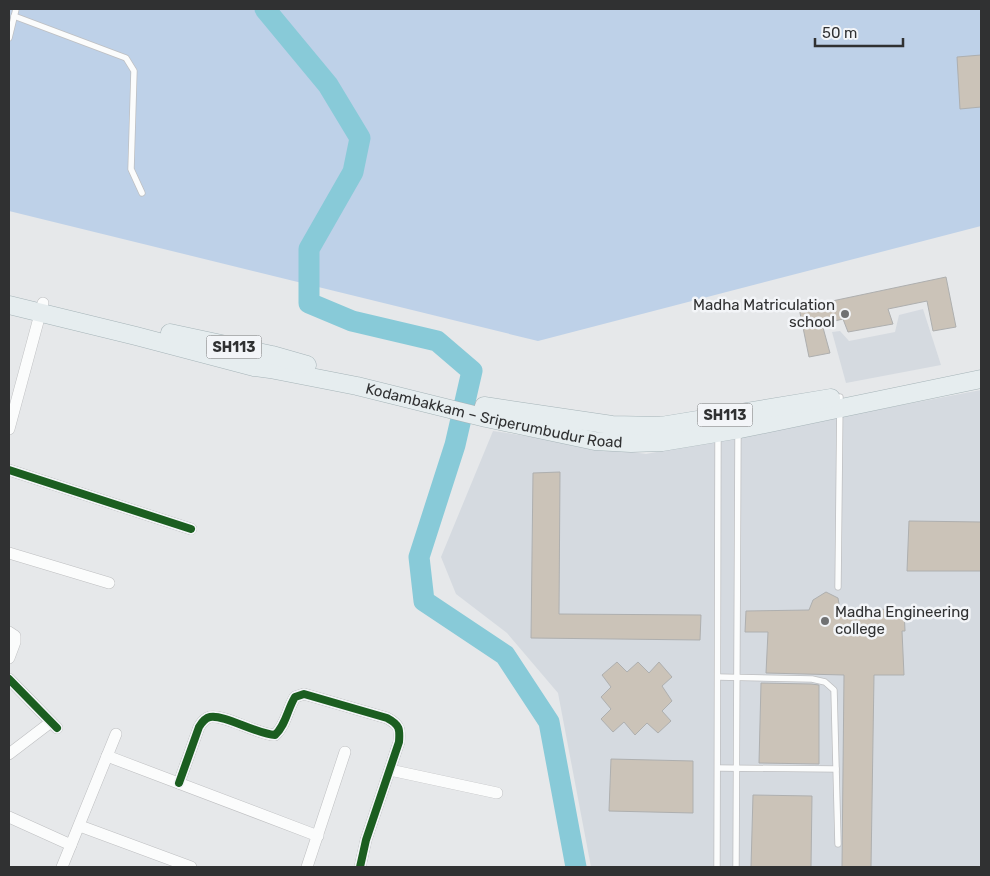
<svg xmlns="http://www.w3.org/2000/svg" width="990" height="876" font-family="Rubik,sans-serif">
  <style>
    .built { fill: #d5dae0 }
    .green { fill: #bed1e8 }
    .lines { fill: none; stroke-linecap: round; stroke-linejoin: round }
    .river { stroke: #88cad8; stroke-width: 21 }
    .building { fill: #cbc3b8; stroke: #aeafaf }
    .lane-casing { stroke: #bebfc1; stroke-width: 7 }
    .street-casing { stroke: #bebfc1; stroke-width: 12 }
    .primary-casing { stroke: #a6b4b8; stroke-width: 19 }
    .lane { stroke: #fbfcfc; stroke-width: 5.5 }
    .street { stroke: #fbfcfc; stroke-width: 11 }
    .primary { stroke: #e6edef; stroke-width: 18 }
    .cycleway-casing { stroke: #f3f5f8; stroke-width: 11 }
    .cycleway { stroke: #1b5e20; stroke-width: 8 }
    .poi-dot { fill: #707172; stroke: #f3f5f8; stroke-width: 2 }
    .labels { text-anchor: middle; stroke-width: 5; stroke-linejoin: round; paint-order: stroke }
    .shield { fill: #f3f5f8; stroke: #6a6c6d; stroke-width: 1 }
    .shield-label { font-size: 14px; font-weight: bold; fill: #303132 }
    .poi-label { font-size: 15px; fill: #303132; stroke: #f3f5f8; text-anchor: end }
    .street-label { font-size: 15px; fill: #303132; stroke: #f3f5f8 }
  </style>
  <rect width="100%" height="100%" fill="#e6e8ea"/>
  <!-- built -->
  <g class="built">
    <polygon points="923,309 941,365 846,383 832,332 840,331 849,341 895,332 899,315"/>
    <polygon points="981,390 981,867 591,867 558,693 507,633 456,594 441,557 493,431 646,454"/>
  </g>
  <!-- green -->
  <polygon class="green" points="9,9 981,9 981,226 538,341 9,211"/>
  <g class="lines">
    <!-- river -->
    <polyline class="river" points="265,9 328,85 360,138 353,172 309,249 309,303 352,321 437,341 472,371 455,445 419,557 424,601 505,655 549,722 576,867"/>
  </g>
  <!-- building -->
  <g class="building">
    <polygon points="981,55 981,107 960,109 957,57"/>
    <polygon points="946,277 956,327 933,331 927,301 888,309 893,324 848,332 843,319 822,324 830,353 809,357 799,308"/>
    <polygon points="560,472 559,614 701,615 700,640 531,638 533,473"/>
    <polygon points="909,521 981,522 981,571 907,571"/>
    <polygon points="826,592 838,598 840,610 904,609 905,631 902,631 904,675 874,675 871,867 842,867 844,675 766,673 768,632 745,632 746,611 809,610 813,600"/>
    <polygon points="617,662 627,672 638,662 649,673 659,662 672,677 662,686 672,701 662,711 671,721 658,733 647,723 635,735 624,722 613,732 601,719 611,709 601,697 611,687 602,675"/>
    <polygon points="761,683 811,684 819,685 819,764 759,763"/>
    <polygon points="611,759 693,761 693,813 609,811"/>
    <polygon points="753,795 812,796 811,867 751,867"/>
  </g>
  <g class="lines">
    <!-- lane casing -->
    <g class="lane-casing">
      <g id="lane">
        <polyline points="14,16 126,58 134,71 131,169 142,193"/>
        <polyline points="9,38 16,9"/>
        <polyline points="838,587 840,397"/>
        <polyline points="718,677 812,679 825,682 834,690 838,844"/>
        <polyline points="718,768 836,769"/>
        <polyline points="717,867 718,434"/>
        <polyline points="736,867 738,432"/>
      </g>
    </g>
    <!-- street casing -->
    <g class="street-casing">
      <g id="street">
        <polyline points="9,429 43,303"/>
        <polyline points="9,470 191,529"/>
        <polyline points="9,553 109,583"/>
        <polyline points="9,632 15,636 15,642 9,658"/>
        <polyline points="9,679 57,728"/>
        <polyline points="9,754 51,722"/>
        <polyline points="107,756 318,836"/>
        <polyline points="390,770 497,793"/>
        <path d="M179,783L199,727C202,722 205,718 210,717C224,714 256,734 275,735C286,725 287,710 295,697L304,694L387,718C400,725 400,729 399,742L366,840L360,867"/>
        <polyline points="9,817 71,845"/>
        <polyline points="80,826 191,867"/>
        <polyline points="62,867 116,734"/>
        <polyline points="307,867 345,752"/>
      </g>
    </g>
    <!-- primary casing -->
    <g class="primary-casing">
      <g id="primary">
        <path id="s1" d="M9,305L136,336L254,367L270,369L357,386L486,418L595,441L631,443L662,442L740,429L981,379"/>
        <polyline points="170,333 272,355 307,365"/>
        <polyline points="484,406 612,425 661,426 831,398"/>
      </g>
    </g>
    <!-- lane -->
    <use href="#lane" class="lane"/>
    <!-- street -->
    <use href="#street" class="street"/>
    <!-- primary -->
    <use href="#primary" class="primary"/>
    <!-- cycleway casing -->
    <g class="cycleway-casing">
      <g id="cycleway">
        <polyline points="9,470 191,529"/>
        <polyline points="9,679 57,728"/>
        <path d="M179,783L199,727C202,722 205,718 210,717C224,714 256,734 275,735C286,725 287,710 295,697L304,694L387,718C400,725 400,729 399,742L366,840L360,867"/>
      </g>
    </g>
    <!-- cycleway -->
    <use href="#cycleway" class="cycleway"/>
  </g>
  <!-- markers -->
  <g class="poi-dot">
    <circle cx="845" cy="314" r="5"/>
    <circle cx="825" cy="621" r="5"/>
  </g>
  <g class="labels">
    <!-- shield labels -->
    <g class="shield">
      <rect x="206.5" y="335.5" width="55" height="23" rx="4"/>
      <rect x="697.5" y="403.5" width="55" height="23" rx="4"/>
    </g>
    <g class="shield-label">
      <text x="234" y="352">SH113</text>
      <text x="725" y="420">SH113</text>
    </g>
    <!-- poi labels -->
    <g class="poi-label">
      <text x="835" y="310">Madha Matriculation<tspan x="835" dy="17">school</tspan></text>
      <text x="835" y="617" text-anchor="start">Madha Engineering<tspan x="835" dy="17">college</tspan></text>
    </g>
    <!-- street labels -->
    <g class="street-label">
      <text dy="5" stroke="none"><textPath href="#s1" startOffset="498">Kodambakkam – Sriperumbudur Road</textPath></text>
    </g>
  </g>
  <!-- border -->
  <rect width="990" height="876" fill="none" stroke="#303132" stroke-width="20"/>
  <!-- scale -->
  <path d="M815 38v8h88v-8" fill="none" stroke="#303132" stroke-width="2.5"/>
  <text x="822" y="38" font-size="15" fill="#303132" stroke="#f3f5f8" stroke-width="4" paint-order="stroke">50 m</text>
</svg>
